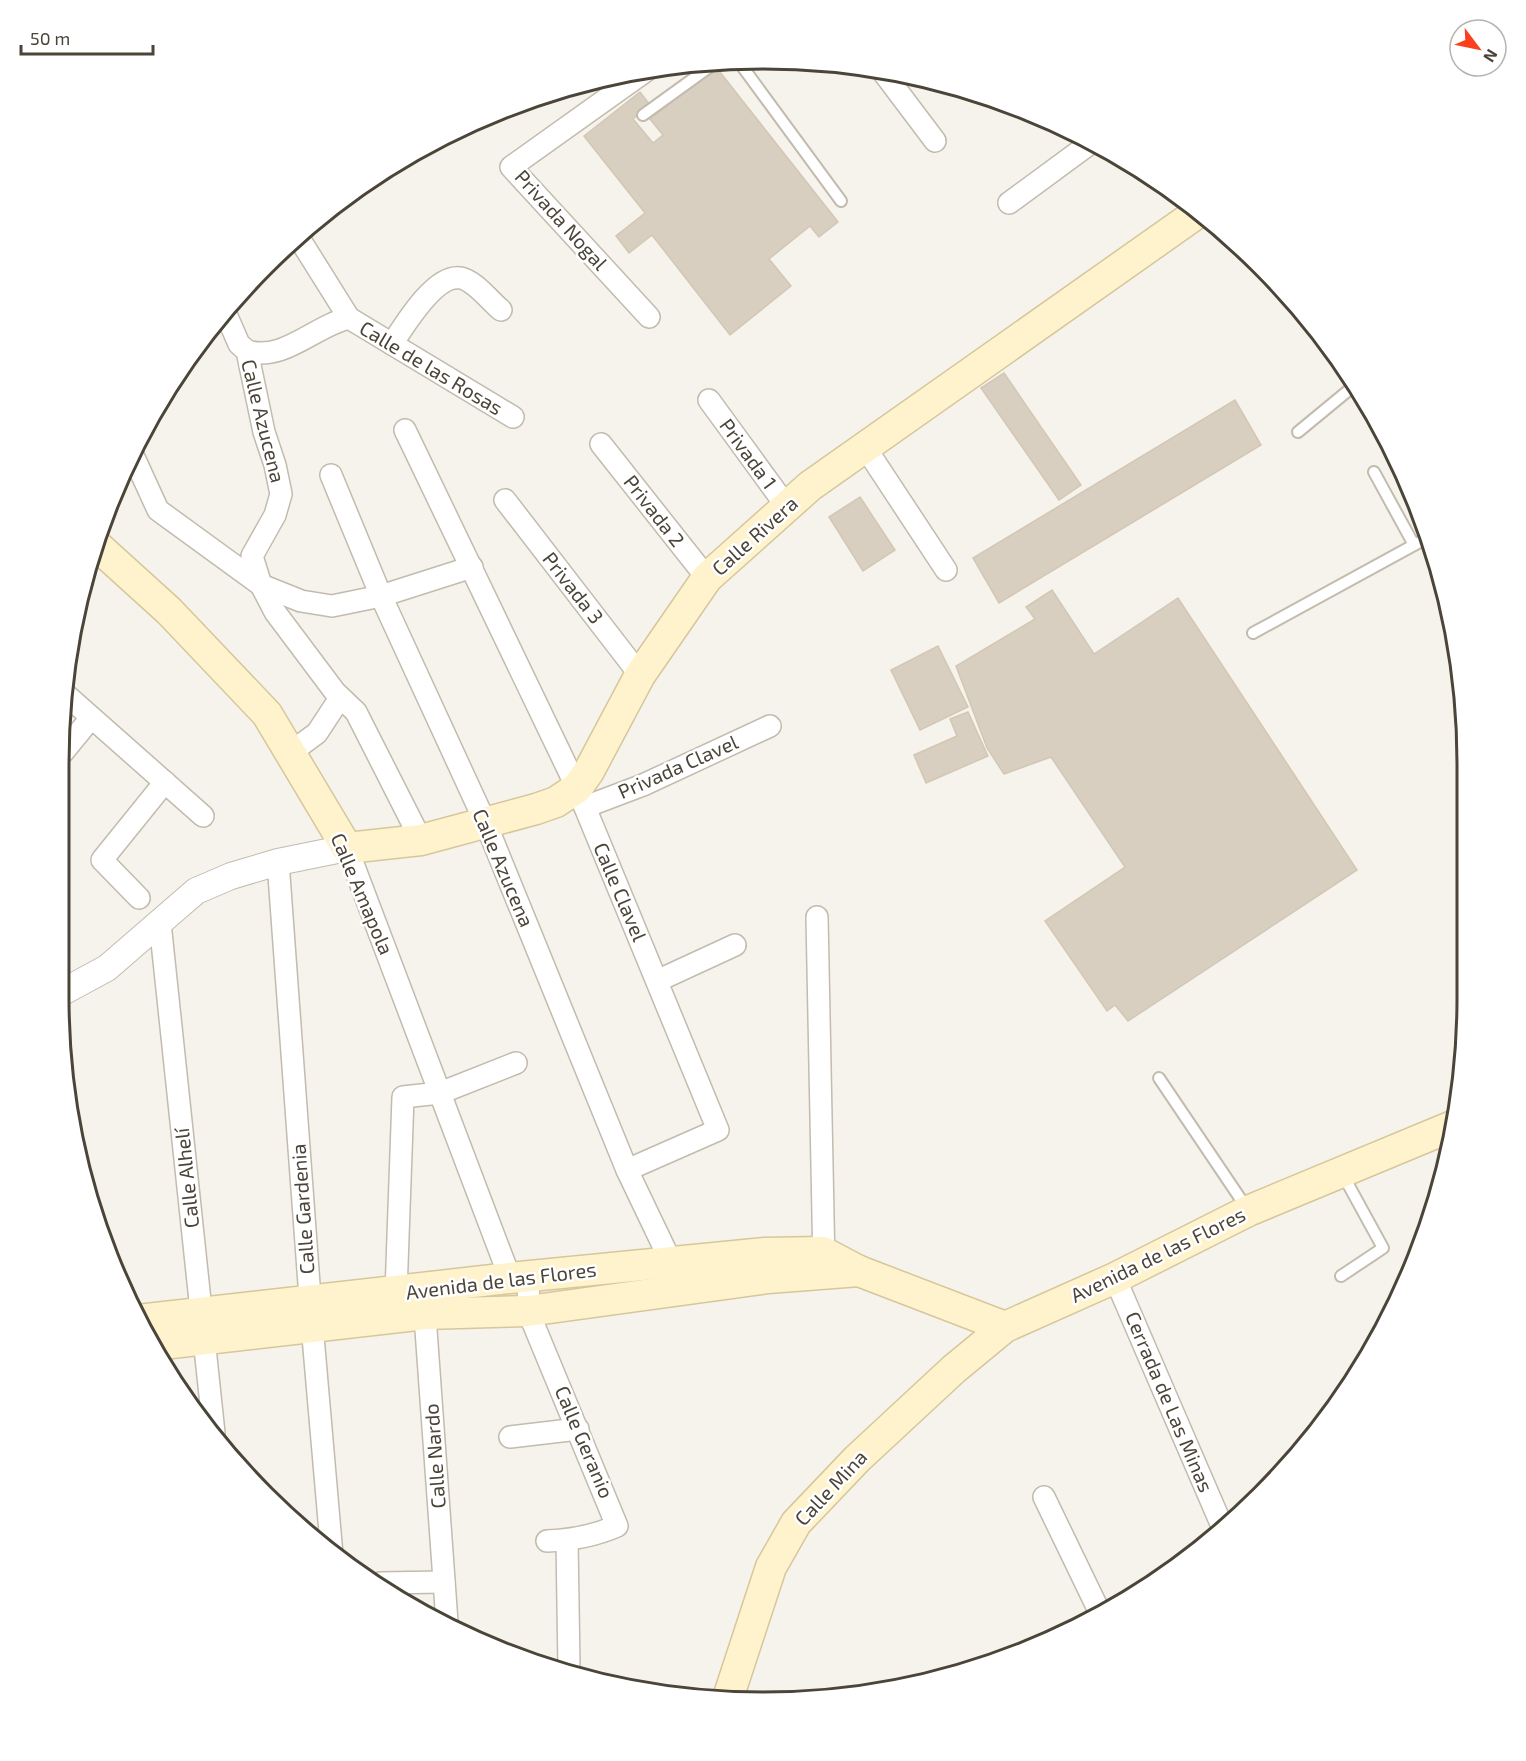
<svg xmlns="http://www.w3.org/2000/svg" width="1526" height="1761" font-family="'Exo 2',sans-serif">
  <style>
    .building { fill: #d8cfc1; stroke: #d3c7b4; stroke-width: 1.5 }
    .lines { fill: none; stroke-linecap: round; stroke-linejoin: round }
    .service-casing { stroke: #c2bbae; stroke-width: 14 }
    .minor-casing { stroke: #c2bbae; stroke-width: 24 }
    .tertiary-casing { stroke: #c2bbae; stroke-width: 28 }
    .secondary-casing { stroke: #d6c79b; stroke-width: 33 }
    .service { stroke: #fff; stroke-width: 10 }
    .minor { stroke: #fff; stroke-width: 21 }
    .tertiary { stroke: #fff; stroke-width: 26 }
    .secondary { stroke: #fff3cd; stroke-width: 30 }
    .labels { text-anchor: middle; stroke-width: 5; stroke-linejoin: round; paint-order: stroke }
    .street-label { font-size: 20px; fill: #4b4439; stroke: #fff }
    .rim { fill: none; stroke: #4b4439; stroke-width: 3 }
  </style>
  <rect width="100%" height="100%" fill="#f6f3ec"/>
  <!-- building -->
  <g class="building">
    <polygon points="716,67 838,222 819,237 810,226 769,259 791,286 730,335 652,235 629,253 616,236 645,213 584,136 640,92 650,105 633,119 653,143 663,135 650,119"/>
    <polygon points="1004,373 1081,485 1059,500 981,388"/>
    <polygon points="1235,400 1261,445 999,603 973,558"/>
    <polygon points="860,497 895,550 863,571 829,517"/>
    <polygon points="1052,590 1094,654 1178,598 1357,870 1128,1021 1115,1005 1107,1011 1045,921 1125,867 1051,757 1004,774 987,748 956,666 1035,619 1026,607"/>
    <polygon points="938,646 968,707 920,730 891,670"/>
    <polygon points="968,712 988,756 926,783 914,755 957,736 950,719"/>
  </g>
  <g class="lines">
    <!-- service casing -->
    <g class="service-casing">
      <g id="service">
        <polyline points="739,62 841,201"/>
        <polyline points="643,115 715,63"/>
        <polyline points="1298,432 1355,385"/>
        <polyline points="1374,472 1414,545 1430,537"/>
        <polyline points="1253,633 1414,545"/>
        <polyline points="1159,1078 1248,1210"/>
        <polyline points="1341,1276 1383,1248 1343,1175"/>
      </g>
    </g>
    <!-- minor casing -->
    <g class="minor-casing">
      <g id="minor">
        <polyline points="647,70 511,167 649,317"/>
        <polyline points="883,72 935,141"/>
        <polyline points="1009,203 1092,142"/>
        <polyline points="297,235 349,318 513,417"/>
        <polyline points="225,312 239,344 247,351 264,432 275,465 281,494 275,515 252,556 261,585 275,612 335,692 356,712 421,840"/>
        <path d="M392,344C404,326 435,273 461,278C475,281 490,301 501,310"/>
        <path d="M247,351C284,362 314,326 349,318"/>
        <polyline points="709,400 787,507"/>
        <polyline points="405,430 577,788 718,1130 627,1170"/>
        <polyline points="601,444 707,578"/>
        <polyline points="865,447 946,570"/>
        <polyline points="131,451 158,510 261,585 301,601 332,606 381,596 472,567"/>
        <polyline points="331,475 381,596 486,824 627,1170 671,1262"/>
        <polyline points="505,500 640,675"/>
        <polyline points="64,693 203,816"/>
        <polyline points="63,752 91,718"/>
        <polyline points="290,753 317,733 340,698"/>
        <polyline points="585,807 643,785 770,726"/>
        <polyline points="347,848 510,1278"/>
        <polyline points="278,862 312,1325 332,1555"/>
        <polyline points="139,898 102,860 165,782"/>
        <polyline points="817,917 824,1266"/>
        <polyline points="160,923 214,1433"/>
        <polyline points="657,981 735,945"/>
        <path d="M529,1276L528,1311L617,1526C594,1536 572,1540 547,1541"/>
        <polyline points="1115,1278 1222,1526"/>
        <polyline points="396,1293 403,1097 440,1093 516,1063"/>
        <polyline points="424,1302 447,1622"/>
        <polyline points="510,1437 578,1429"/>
        <polyline points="1044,1497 1101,1615"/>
        <polyline points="567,1540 569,1669"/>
        <polyline points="380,1583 444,1582"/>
      </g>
    </g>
    <!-- tertiary casing -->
    <g class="tertiary-casing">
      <polyline id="tertiary" points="59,994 107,968 196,891 231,876 278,862 347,848"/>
    </g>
    <!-- secondary casing -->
    <g class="secondary-casing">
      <g id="secondary">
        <polyline points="94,543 169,611 267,714 347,848 421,840 536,809 556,802 577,788 589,771 640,675 707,578 810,486 1200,211"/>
        <polyline points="138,1320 510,1278 765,1253 823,1252 859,1271 1005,1327"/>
        <polyline points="154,1345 425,1314 528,1311 768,1278 859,1271"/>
        <polyline points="728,1698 771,1567 796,1523 857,1459 954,1369 1005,1327 1115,1278 1248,1211 1455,1125"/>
      </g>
    </g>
    <!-- service -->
    <use href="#service" class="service"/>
    <!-- minor -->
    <use href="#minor" class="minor"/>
    <!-- tertiary -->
    <use href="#tertiary" class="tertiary"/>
    <!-- secondary -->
    <use href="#secondary" class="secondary"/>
  </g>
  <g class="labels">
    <!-- street labels -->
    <g class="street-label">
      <text transform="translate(561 220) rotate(48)" y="7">Privada Nogal</text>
      <text transform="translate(431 368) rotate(31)" y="7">Calle de las Rosas</text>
      <text transform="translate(263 421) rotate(76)" y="7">Calle Azucena</text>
      <text transform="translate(748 454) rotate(54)" y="7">Privada 1</text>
      <text transform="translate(654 511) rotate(52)" y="7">Privada 2</text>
      <text transform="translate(755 536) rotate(-42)" y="7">Calle Rivera</text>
      <text transform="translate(573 588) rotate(52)" y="7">Privada 3</text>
      <text transform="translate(678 767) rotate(-24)" y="7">Privada Clavel</text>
      <text transform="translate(503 868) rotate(67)" y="7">Calle Azucena</text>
      <text transform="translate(620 892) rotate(67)" y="7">Calle Clavel</text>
      <text transform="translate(362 894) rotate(67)" y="7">Calle Amapola</text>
      <text transform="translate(187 1178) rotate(-96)" y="7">Calle Alhelí</text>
      <text transform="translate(303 1209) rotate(-94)" y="7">Calle Gardenia</text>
      <text transform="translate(1158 1255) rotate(-26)" y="7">Avenida de las Flores</text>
      <text transform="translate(501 1281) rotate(-7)" y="7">Avenida de las Flores</text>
      <text transform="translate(1169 1402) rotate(67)" y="7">Cerrada de Las Minas</text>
      <text transform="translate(584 1442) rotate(67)" y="7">Calle Geranio</text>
      <text transform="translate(435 1456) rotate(-94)" y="7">Calle Nardo</text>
      <text transform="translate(831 1488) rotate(-47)" y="7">Calle Mina</text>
    </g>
  </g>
  <!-- crop -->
  <path d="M0 0H1526V1761H0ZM763 69H763A694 694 0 0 1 1457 763V998A694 694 0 0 1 763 1692H763A694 694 0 0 1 69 998V763A694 694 0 0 1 763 69Z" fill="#fff" fill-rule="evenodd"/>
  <path class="rim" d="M763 69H763A694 694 0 0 1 1457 763V998A694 694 0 0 1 763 1692H763A694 694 0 0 1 69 998V763A694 694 0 0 1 763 69Z"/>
  <!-- north arrow -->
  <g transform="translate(1478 48) rotate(122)"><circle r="28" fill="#ffffff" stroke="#b7b4b0" stroke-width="1.5"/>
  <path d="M0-4.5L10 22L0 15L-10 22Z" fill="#fc3f1d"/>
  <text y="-9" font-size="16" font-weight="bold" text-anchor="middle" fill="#4b4439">N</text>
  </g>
  <!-- scale -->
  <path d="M21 45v9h132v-9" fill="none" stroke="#4b4439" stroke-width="3"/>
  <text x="30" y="45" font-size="18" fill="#4b4439" stroke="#ffffff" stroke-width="4.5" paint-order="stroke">50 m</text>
</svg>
